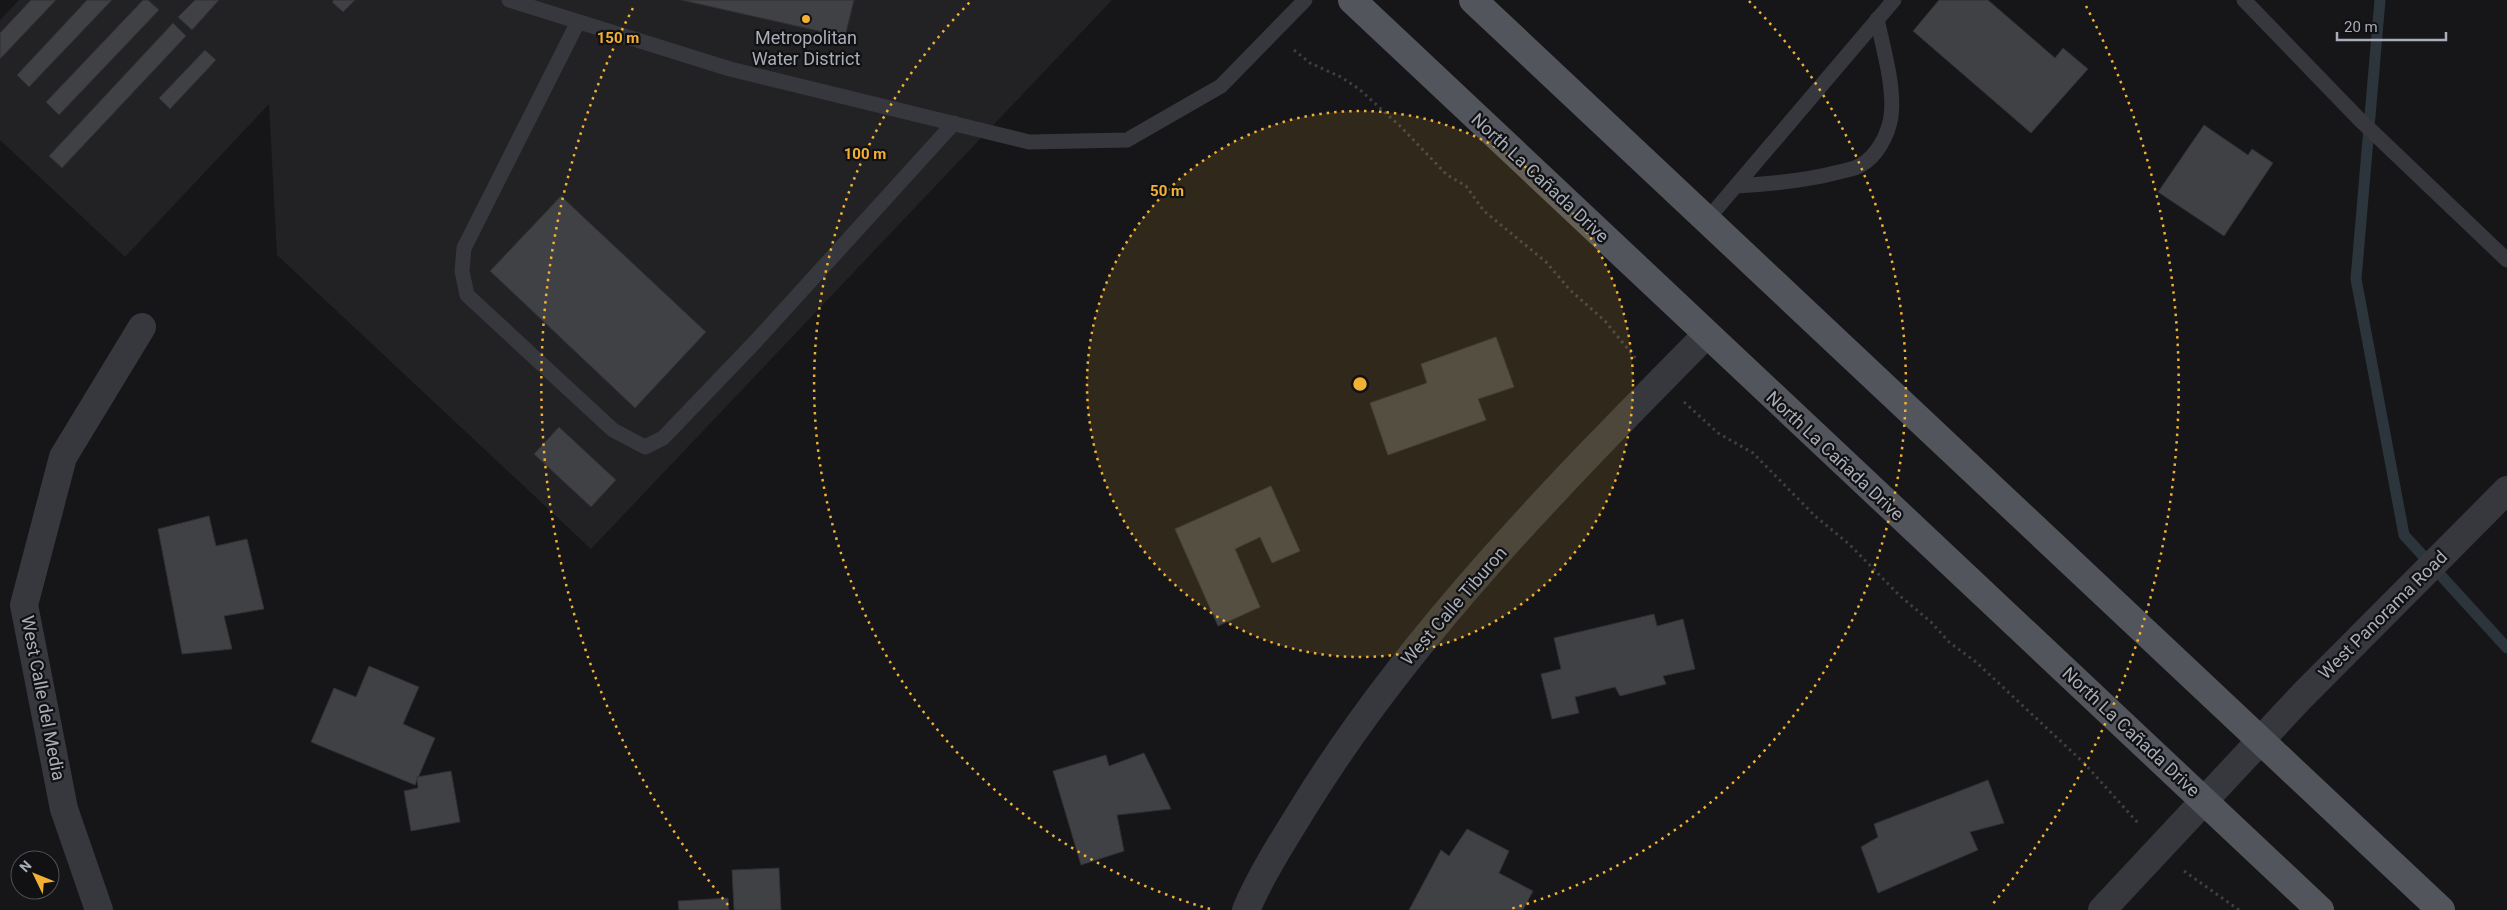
<svg xmlns="http://www.w3.org/2000/svg" width="2507" height="910" font-family="Roboto,sans-serif">
  <style>
    .built { fill: #222225 }
    .lines { fill: none; stroke-linecap: round; stroke-linejoin: round }
    .stream { stroke: #2c353c; stroke-width: 11 }
    .building { fill: #404145; stroke: #303034 }
    .path { stroke: #3d3f44; stroke-width: 3; stroke-dasharray: 2.5 4; stroke-linecap: butt }
    .service { stroke: #37383d; stroke-width: 15 }
    .minor { stroke: #37383d; stroke-width: 28 }
    .primary { stroke: #53555c; stroke-width: 28 }
    .ring { fill: none; stroke: #f2b134; stroke-width: 2.5; stroke-dasharray: 2.5 5 }
    .poi-dot { fill: #f2b134; stroke: #111113; stroke-width: 2 }
    .labels { text-anchor: middle; stroke-width: 4.5; stroke-linejoin: round; paint-order: stroke }
    .poi-label { font-size: 18px; fill: #a8adb8; stroke: #111113 }
    .street-label { font-size: 18px; fill: #a8adb8; stroke: #111113 }
    .centre { fill: #f2b134; stroke: #111113; stroke-width: 2.5 }
    .ring-label { font-size: 15px; text-anchor: middle; font-weight: bold; fill: #f2b134; stroke: #111113; stroke-width: 4.5; stroke-linejoin: round; paint-order: stroke }
  </style>
  <rect width="100%" height="100%" fill="#161618"/>
  <!-- built -->
  <polygon class="built" points="19,0 1112,0 591,549 277,255 269,104 125,257 0,140 0,20"/>
  <g class="lines">
    <!-- stream -->
    <polyline class="stream" points="2380,0 2356,279 2404,535 2507,648"/>
  </g>
  <!-- building -->
  <g class="building">
    <polygon points="31,0 56,0 0,59 0,33"/>
    <polygon points="87,0 112,0 29,87 17,75"/>
    <polygon points="143,0 148,0 159,10 59,115 46,102"/>
    <polygon points="195,0 219,0 192,30 178,17"/>
    <polygon points="334,0 355,0 343,12 332,2"/>
    <polygon points="681,0 854,0 845,37"/>
    <polygon points="1939,0 1988,0 2055,58 2063,48 2088,69 2031,133 1913,31"/>
    <polygon points="173,23 186,36 62,168 49,156"/>
    <polygon points="205,50 216,60 170,109 159,98"/>
    <polygon points="2204,125 2248,155 2252,149 2273,163 2224,236 2158,192"/>
    <polygon points="561,196 706,332 635,408 490,271"/>
    <polygon points="1496,337 1514,387 1478,399 1486,420 1388,455 1370,403 1427,383 1421,364"/>
    <polygon points="559,427 616,480 591,507 534,454"/>
    <polygon points="1271,486 1300,551 1272,563 1260,537 1235,549 1260,607 1218,626 1175,529"/>
    <polygon points="209,516 216,546 247,539 264,609 224,616 232,649 182,654 158,529"/>
    <polygon points="1654,614 1657,626 1683,619 1695,669 1663,676 1666,684 1620,696 1615,687 1575,697 1579,713 1552,719 1541,674 1561,669 1554,638"/>
    <polygon points="369,666 419,687 403,724 435,738 415,785 311,742 334,688 356,697"/>
    <polygon points="1144,753 1171,809 1117,815 1124,851 1081,865 1053,771 1106,755 1109,766"/>
    <polygon points="451,771 460,822 411,831 404,791 418,788 417,777"/>
    <polygon points="1988,780 2004,823 1970,832 1978,850 1878,893 1861,847 1878,837 1874,824"/>
    <polygon points="1467,829 1509,851 1499,873 1533,891 1523,910 1409,910 1441,850 1449,856"/>
    <polygon points="779,868 781,910 734,910 732,870"/>
    <polygon points="728,898 729,910 679,910 678,901"/>
  </g>
  <g class="lines">
    <!-- path -->
    <g class="path">
      <polyline points="1294,50 1310,63 1341,77 1359,89 1400,126 1447,175 1466,186 1484,211 1546,262 1570,290 1605,321 1637,360"/>
      <polyline points="1684,402 1718,433 1753,453 1815,516 1849,544 1900,596 1931,622 1949,642 1976,662 2084,763 2138,823"/>
      <polyline points="2184,871 2239,910"/>
    </g>
    <!-- service -->
    <g class="service">
      <polyline points="509,0 730,69 1029,142 1127,140 1221,86 1305,0"/>
      <polyline points="2244,0 2359,119 2507,260"/>
      <polyline points="578,22 464,248 462,271 467,295 613,430 645,447 663,438 756,341 954,123"/>
      <path d="M1736,186C1771,184 1805,181 1839,172C1846,170 1855,169 1861,165C1877,156 1888,135 1891,117C1895,87 1883,48 1877,19"/>
      <polyline points="1706,221 1894,0"/>
    </g>
    <!-- minor -->
    <g class="minor">
      <polyline points="99,910 64,809 24,605 63,457 142,327"/>
      <path d="M1246,910C1262,873 1284,839 1305,805C1411,633 1564,479 1706,335"/>
      <polyline points="2102,910 2302,696 2507,490"/>
    </g>
    <!-- primary -->
    <g class="primary">
      <polyline points="1352,0 2320,910"/>
      <polyline points="1473,0 2441,910"/>
    </g>
  </g>
  <!-- distance rings -->
  <circle cx="1360" cy="384" r="273" fill="#f2b134" fill-opacity=".12"/>
  <g class="ring">
    <circle cx="1360" cy="384" r="273"/>
    <path d="M1210 909A546 546 0 0 1 971 1M1749 1A546 546 0 0 1 1510 909"/>
    <path d="M728 905A819 819 0 0 1 634 6M2086 6A819 819 0 0 1 1992 905"/>
  </g>
  <!-- markers -->
  <circle class="poi-dot" cx="806" cy="19" r="5"/>
  <g class="labels">
    <!-- poi labels -->
    <g class="poi-label">
      <text x="806" y="44">Metropolitan<tspan x="806" dy="21">Water District</tspan></text>
    </g>
    <!-- street labels -->
    <g class="street-label">
      <text transform="translate(1540 178) rotate(43)" y="6">North La Cañada Drive</text>
      <text transform="translate(1835 456) rotate(43)" y="6">North La Cañada Drive</text>
      <text transform="translate(1454 606) rotate(-49)" y="6">West Calle Tiburon</text>
      <text transform="translate(2383 615) rotate(-45)" y="6">West Panorama Road</text>
      <text transform="translate(43 698) rotate(79)" y="6">West Calle del Media</text>
      <text transform="translate(2131 732) rotate(43)" y="6">North La Cañada Drive</text>
    </g>
  </g>
  <circle cx="1360" cy="384" r="8" class="centre"/>
  <g class="ring-label">
    <text x="618" y="43">150 m</text>
    <text x="865" y="159">100 m</text>
    <text x="1167" y="196">50 m</text>
  </g>
  <!-- north arrow -->
  <g transform="translate(35 875) rotate(313)"><circle r="24" fill="#111113" stroke="#4d4f55"/>
  <path d="M0-4L9 19L0 12L-9 19Z" fill="#f2b134"/>
  <text y="-8" font-size="14" font-weight="bold" text-anchor="middle" fill="#a8adb8">N</text>
  </g>
  <!-- scale -->
  <path d="M2337 32v8h109v-8" fill="none" stroke="#a8adb8" stroke-width="2.5"/>
  <text x="2344" y="32" font-size="15" fill="#a8adb8" stroke="#111113" stroke-width="4" paint-order="stroke">20 m</text>
</svg>
